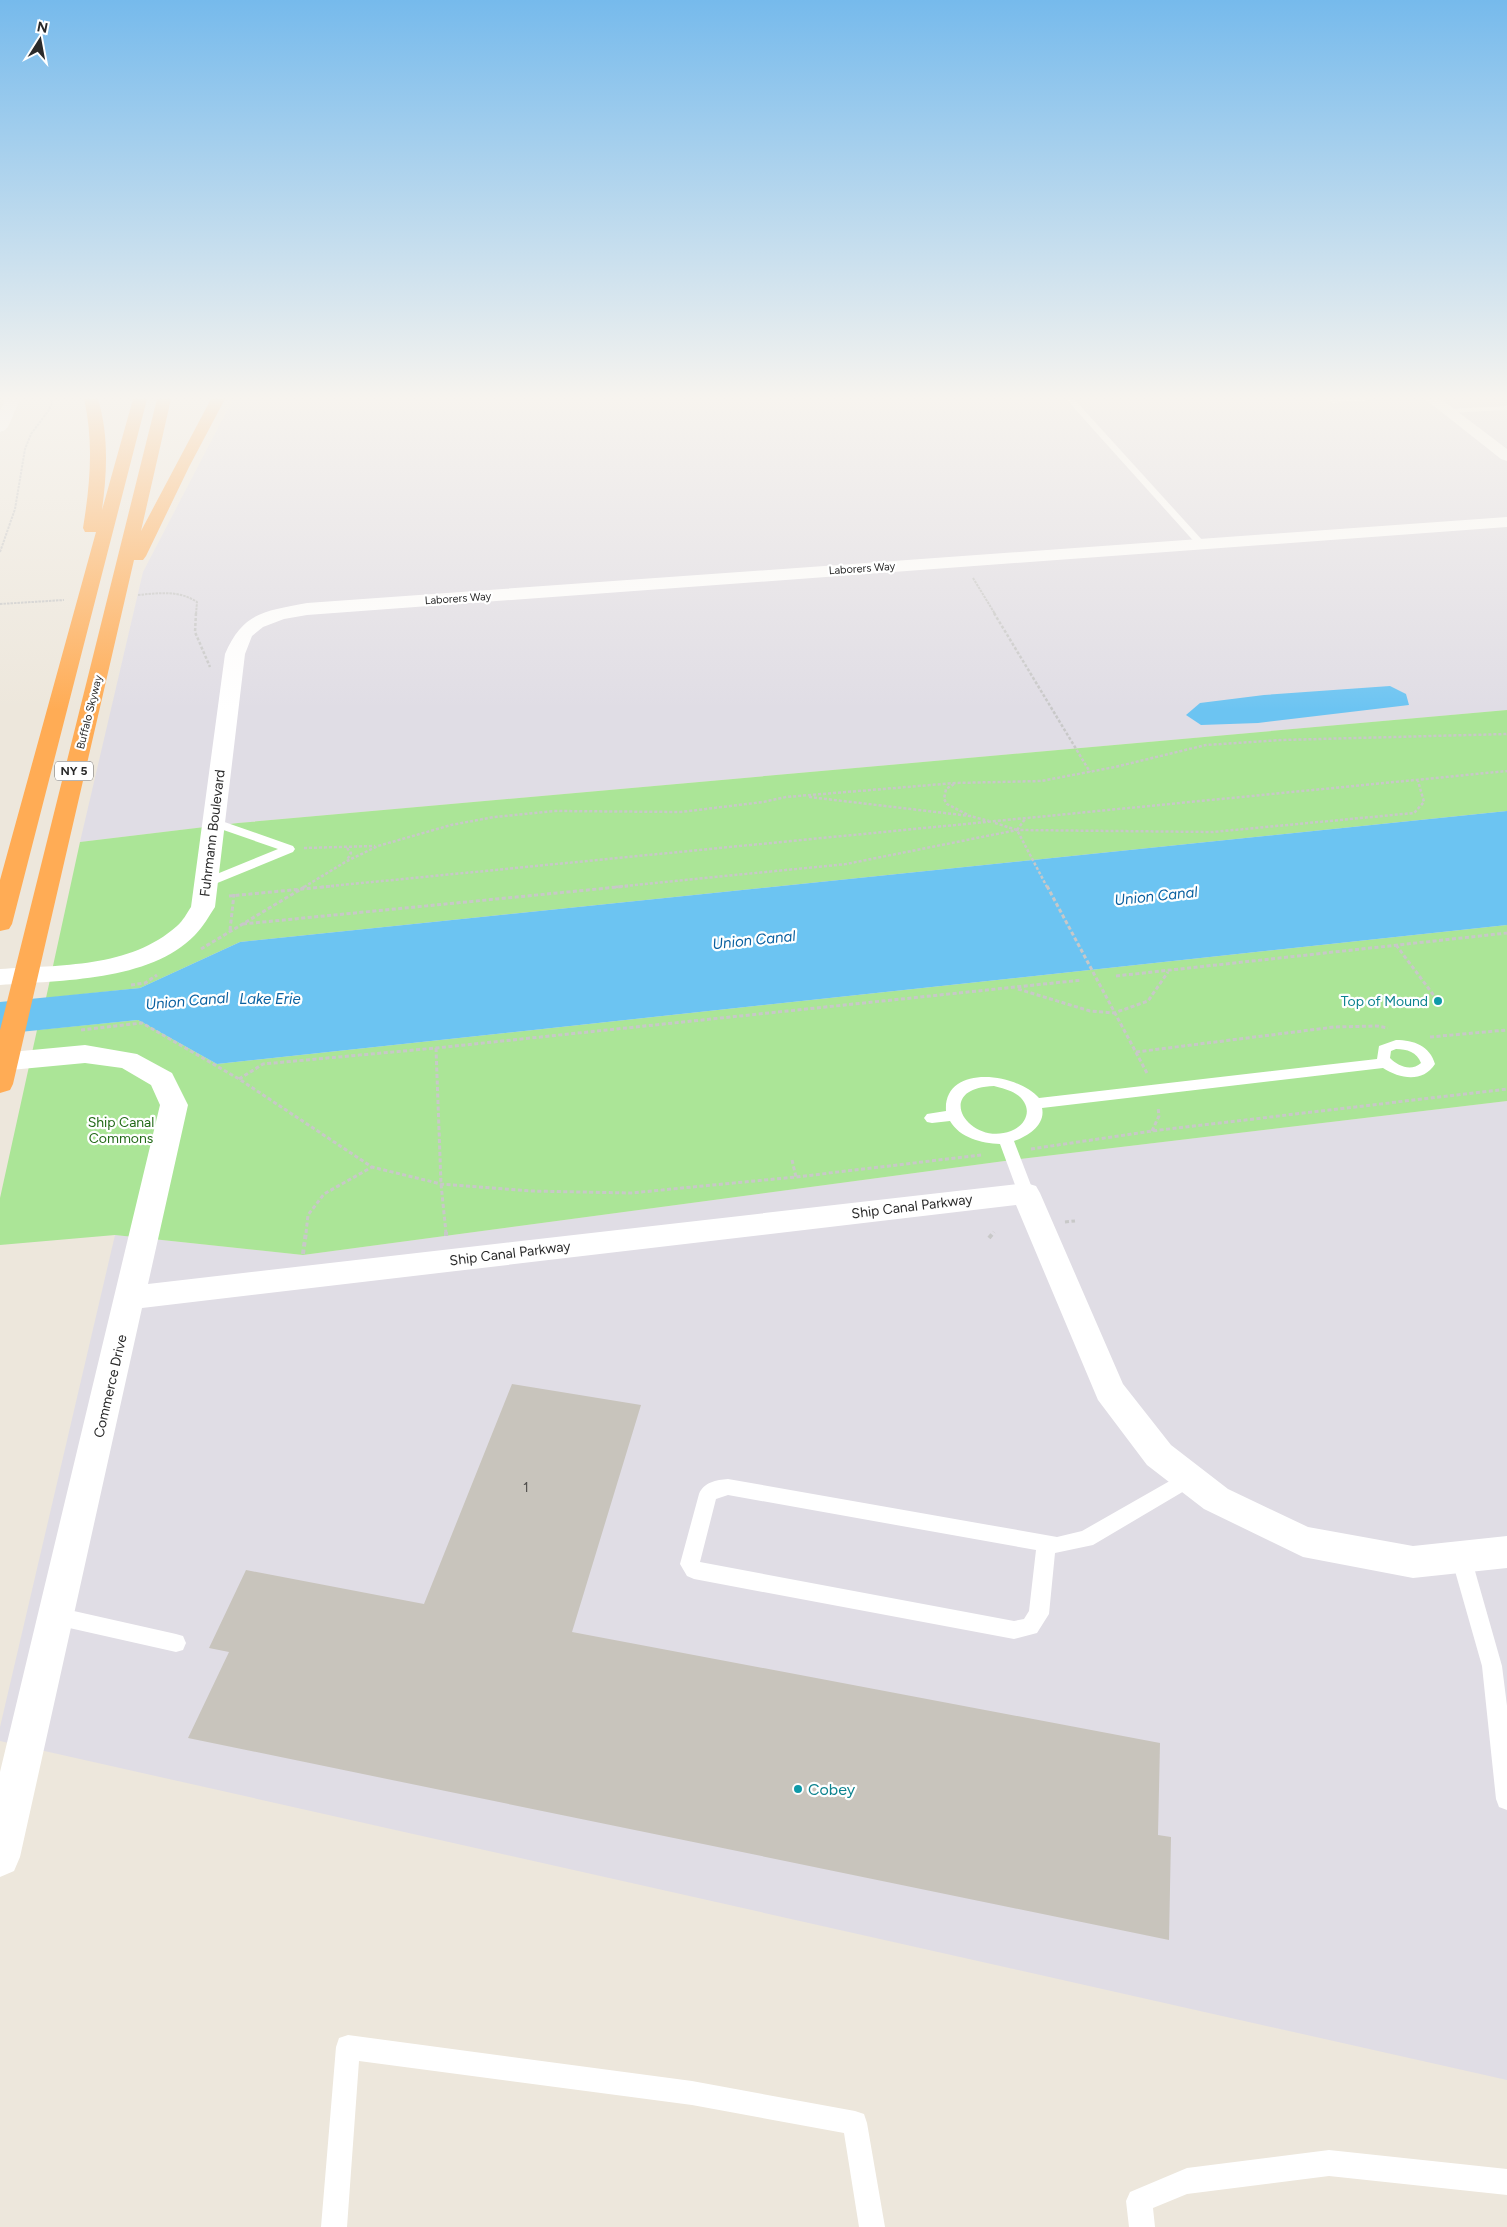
<svg xmlns="http://www.w3.org/2000/svg" width="1507" height="2227" font-family="Figtree,sans-serif">
  <style>
    .industrial { fill: #e0dde5 }
    .green { fill: #abe597 }
    .water { fill: #6cc4f2 }
    .building { fill: #c8c4bc }
    .lines { fill: none; stroke-linecap: round; stroke-linejoin: round }
    .path-far3 { stroke: #c8c8c8; stroke-width: 2; stroke-dasharray: 2.5 1; stroke-linecap: butt }
    .path-far2 { stroke: #c8c8c8; stroke-width: 2.5; stroke-dasharray: 3 2; stroke-linecap: butt }
    .path-far1 { stroke: #c8c8c8; stroke-width: 3; stroke-dasharray: 4 2.5; stroke-linecap: butt }
    .path { stroke: #c8c8c8; stroke-width: 4; stroke-dasharray: 4.5 3; stroke-linecap: butt }
    .service { fill: #fff; fill-rule: evenodd }
    .minor { fill: #fff; fill-rule: evenodd }
    .motorway { fill: #ffac55; fill-rule: evenodd }
    .culture-dot { fill: #0f9aa8; stroke: #fff; stroke-width: 2 }
    .labels { text-anchor: middle; stroke-width: 4.5; stroke-linejoin: round; paint-order: stroke }
    .far-street-label { font-size: 11px; fill: #2a2a2a; stroke: #fff }
    .shield { fill: #fff; stroke: #6a6a6a; stroke-width: 1 }
    .shield-label { font-size: 12px; font-weight: bold; fill: #2a2a2a }
    .street-label { font-size: 14px; fill: #2a2a2a; stroke: #fff }
    .culture-label { font-size: 14px; fill: #0d838f; stroke: #fff; text-anchor: end }
    .park-label { font-size: 14px; fill: #236a18; stroke: #fff }
    .near-number-label { font-size: 14px; fill: #52504e }
    .water-label { font-size: 15px; font-style: italic; fill: #0960a0; stroke: #fff }
    .near-culture-label { font-size: 16px; fill: #0d838f; stroke: #fff; text-anchor: start }
  </style>
  <rect width="100%" height="100%" fill="#ede7dc"/>
  <!-- industrial -->
  <g class="industrial">
    <polygon points="233,399 1507,399 1507,710 238,823 80,842 143,572"/>
    <polygon points="1507,1101 1507,2080 0,1741 0,1727 115,1235 303,1255 1012,1160"/>
  </g>
  <!-- green -->
  <g class="green">
    <polygon points="1507,710 1507,811 240,942 140,988 46,998 80,842 238,823"/>
    <polygon points="1507,925 1507,1101 1012,1160 303,1255 115,1235 0,1245 0,1198 37,1030 138,1020 217,1064"/>
  </g>
  <!-- water -->
  <g class="water">
    <polygon points="1390,686 1406,694 1409,705 1258,723 1201,725 1186,715 1200,703 1264,695"/>
    <polygon points="1507,811 1507,925 217,1064 138,1020 0,1034 0,1002 140,988 240,942"/>
  </g>
  <!-- building -->
  <polygon class="building" points="512,1384 641,1405 572,1632 1160,1743 1158,1835 1171,1837 1169,1940 188,1738 229,1652 209,1648 246,1570 424,1604"/>
  <g class="lines">
    <!-- path-far3 -->
    <g class="path-far3">
      <polyline points="0,552 15,509 25,449 31,434 49,410 53,399"/>
      <polyline points="973,578 995,614"/>
      <path d="M138,595C159,593 179,590 197,602L196,614"/>
      <polyline points="0,604 64,600"/>
    </g>
    <!-- path-far2 -->
    <g class="path-far2">
      <polyline points="196,613 195,632 210,667"/>
      <polyline points="994,613 1090,772"/>
      <polyline points="954,784 946,789 944,799 947,804 968,815"/>
      <polyline points="809,797 970,816 989,821"/>
      <polyline points="995,823 1017,830 1047,887"/>
      <polyline points="1017,830 1025,819"/>
      <polyline points="304,848 375,846"/>
      <polyline points="347,848 351,853 347,860"/>
      <polyline points="304,887 347,861 378,846 451,825 494,817 554,811 681,812 763,802 786,797 955,783 1041,781 1115,767 1206,745 1281,740 1507,734"/>
      <polyline points="321,887 1507,771"/>
      <polyline points="615,887 846,864 1017,830 1213,832 1414,813 1424,802 1418,781"/>
    </g>
    <!-- path-far1 -->
    <g class="path-far1">
      <polyline points="1047,886 1147,1073"/>
      <polyline points="229,896 334,886"/>
      <polyline points="243,924 628,886"/>
      <polyline points="230,930 234,894"/>
      <polyline points="1396,945 1438,1001"/>
      <polyline points="201,949 306,886"/>
      <polyline points="1116,976 1507,933"/>
      <polyline points="131,985 145,983 157,975"/>
      <polyline points="1018,989 1090,1011 1114,1013 1148,1001 1168,972"/>
      <polyline points="81,1030 142,1023 239,1079 372,1167 441,1184 531,1191 631,1193 796,1177 981,1155"/>
      <polyline points="1430,1037 1507,1030"/>
      <polyline points="436,1048 441,1184 446,1233"/>
      <polyline points="1136,1052 1334,1027 1377,1026 1388,1028"/>
      <polyline points="239,1079 263,1064 436,1048 1082,980"/>
      <polyline points="1152,1131 1159,1116 1158,1107"/>
      <polyline points="1031,1149 1152,1131 1507,1089"/>
      <polyline points="792,1160 796,1177"/>
      <polyline points="1065,1222 1075,1221"/>
      <polyline points="306,1233 308,1215 324,1194 372,1167"/>
    </g>
    <!-- path -->
    <g class="path">
      <polyline points="446,1232 446,1236"/>
      <polyline points="989,1238 994,1232"/>
      <polyline points="303,1254 306,1232"/>
    </g>
    <!-- service -->
    <g class="service">
      <polygon points="1066,399 1074,399 1204,542 1204,546 1198,546"/>
      <polygon points="1325,399 1368,399 1364,401 1332,403"/>
      <polygon points="1507,406 1507,410 1448,413 1444,411 1448,409"/>
      <polygon points="213,818 293,846 295,849 293,852 210,886 202,886 200,883 202,880 278,849 209,825 207,822 209,819"/>
      <path d="M1396,1040C1414,1040 1430,1046 1435,1064C1423,1083 1400,1079 1383,1068L1042,1108C1046,1125 1027,1137 1014,1141L1034,1193L1032,1197L1026,1199L1020,1197L1018,1193L1000,1144C981,1143 960,1138 950,1121L932,1123L927,1122L924,1118L927,1114L946,1111C943,1064 1016,1072 1039,1098L1377,1059L1379,1046ZM1396,1049C1407,1049 1417,1052 1421,1063C1411,1072 1398,1066 1390,1058L1391,1051ZM994,1086C1001,1088 1010,1090 1016,1094C1033,1105 1029,1124 1011,1131C969,1147 931,1088 994,1086Z"/>
      <path d="M1189,1470L1196,1472L1198,1478L1196,1484L1093,1545L1055,1553L1049,1614L1037,1633L1014,1639L694,1579L687,1576L680,1564L699,1494C704,1482 716,1480 728,1479L1057,1537L1082,1531ZM728,1495L1036,1550L1029,1611L1024,1619L1014,1621L700,1562L716,1499Z"/>
      <polygon points="1461,1548 1468,1551 1471,1557 1502,1666 1507,1706 1507,1810 1499,1807 1496,1799 1482,1666 1451,1557 1454,1551"/>
      <polygon points="56,1607 176,1634 183,1636 186,1643 183,1650 176,1652 56,1625 49,1622 46,1616 49,1610"/>
      <polygon points="348,2035 692,2081 855,2111 864,2114 867,2123 885,2227 859,2227 844,2133 692,2105 359,2061 347,2227 321,2227 336,2047 339,2038"/>
      <polygon points="1329,2150 1507,2169 1507,2195 1329,2176 1187,2194 1153,2208 1155,2227 1129,2227 1126,2201 1130,2192 1187,2168"/>
    </g>
    <!-- minor -->
    <g class="minor">
      <polygon points="6,399 20,399 8,427 5,430 0,432 0,411"/>
      <polygon points="1425,399 1441,399 1507,449 1507,461 1501,459"/>
      <path d="M1507,517V527L307,615L284,619L263,627L252,636L245,654L215,907C209,916 203,927 195,935C149,982 61,980 0,985V969C60,965 130,968 177,926C183,921 187,913 191,907L225,654C243,612 265,611 307,603Z"/>
      <polygon points="85,1045 137,1054 172,1073 188,1105 148,1284 1026,1183 1036,1186 1040,1193 1123,1384 1171,1445 1228,1489 1308,1527 1413,1546 1507,1536 1507,1568 1413,1578 1303,1557 1204,1509 1147,1465 1098,1400 1016,1205 142,1308 20,1857 14,1871 0,1877 0,1772 160,1105 151,1085 122,1068 85,1063 0,1071 0,1053"/>
    </g>
    <!-- motorway -->
    <g class="motorway">
      <path d="M84,399H98C109,435 107,473 102,510L133,399H147L12,924L9,929L0,931V880L96,532H85L83,528C90,485 94,442 84,399Z"/>
      <polygon points="157,399 171,399 141,531 211,399 225,399 189,467 146,556 143,560 134,560 13,1084 10,1090 0,1093 0,1030"/>
    </g>
  </g>
  <!-- sky -->
  <linearGradient id="sky" x2="0" y2="1"><stop stop-color="#76baec"/><stop offset="0.56" stop-color="#f7f4ef"/><stop offset="1" stop-color="#f7f4ef" stop-opacity="0"/></linearGradient>
  <rect width="1507" height="710" fill="url(#sky)"/>
  <!-- markers -->
  <g class="culture-dot">
    <circle cx="1438" cy="1001" r="5"/>
    <circle cx="798" cy="1789" r="5"/>
  </g>
  <g class="labels">
    <!-- far-street labels -->
    <g class="far-street-label">
      <text transform="translate(862 568) rotate(-4)" y="4">Laborers Way</text>
      <text transform="translate(458 598) rotate(-4)" y="4">Laborers Way</text>
      <text transform="translate(89 712) rotate(-76)" y="4">Buffalo Skyway</text>
    </g>
    <!-- shield labels -->
    <rect class="shield" x="55" y="761.5" width="38" height="19" rx="4"/>
    <g class="shield-label">
      <text x="74" y="775">NY 5</text>
    </g>
    <!-- street labels -->
    <g class="street-label">
      <text transform="translate(212 833) rotate(-83)" y="5">Fuhrmann Boulevard</text>
      <text transform="translate(912 1206) rotate(-7)" y="5">Ship Canal Parkway</text>
      <text transform="translate(510 1253) rotate(-7)" y="5">Ship Canal Parkway</text>
      <text transform="translate(110 1386) rotate(-77)" y="5">Commerce Drive</text>
    </g>
    <!-- culture labels -->
    <g class="culture-label">
      <text x="1428" y="1006">Top of Mound</text>
    </g>
    <!-- park labels -->
    <g class="park-label">
      <text x="121" y="1127">Ship Canal<tspan x="121" dy="16">Commons</tspan></text>
    </g>
    <!-- near-number labels -->
    <g class="near-number-label">
      <text x="526" y="1492">1</text>
    </g>
    <!-- water labels -->
    <g class="water-label">
      <text transform="translate(1156 896) rotate(-6)" y="5">Union Canal</text>
      <text transform="translate(754 940) rotate(-6)" y="5">Union Canal</text>
      <text x="270" y="1004">Lake Erie</text>
      <text transform="translate(187 1001) rotate(-5)" y="5">Union Canal</text>
    </g>
    <!-- near-culture labels -->
    <g class="near-culture-label">
      <text x="808" y="1795">Cobey</text>
    </g>
  </g>
  <!-- north arrow -->
  <g transform="translate(40 40) rotate(11)" stroke="#ffffff" stroke-width="4" paint-order="stroke">
  <path d="M0-4L9 19L0 12L-9 19Z" fill="#2a2a2a"/>
  <text y="-8" font-size="14" font-weight="bold" text-anchor="middle" fill="#2a2a2a">N</text>
  </g>
</svg>
